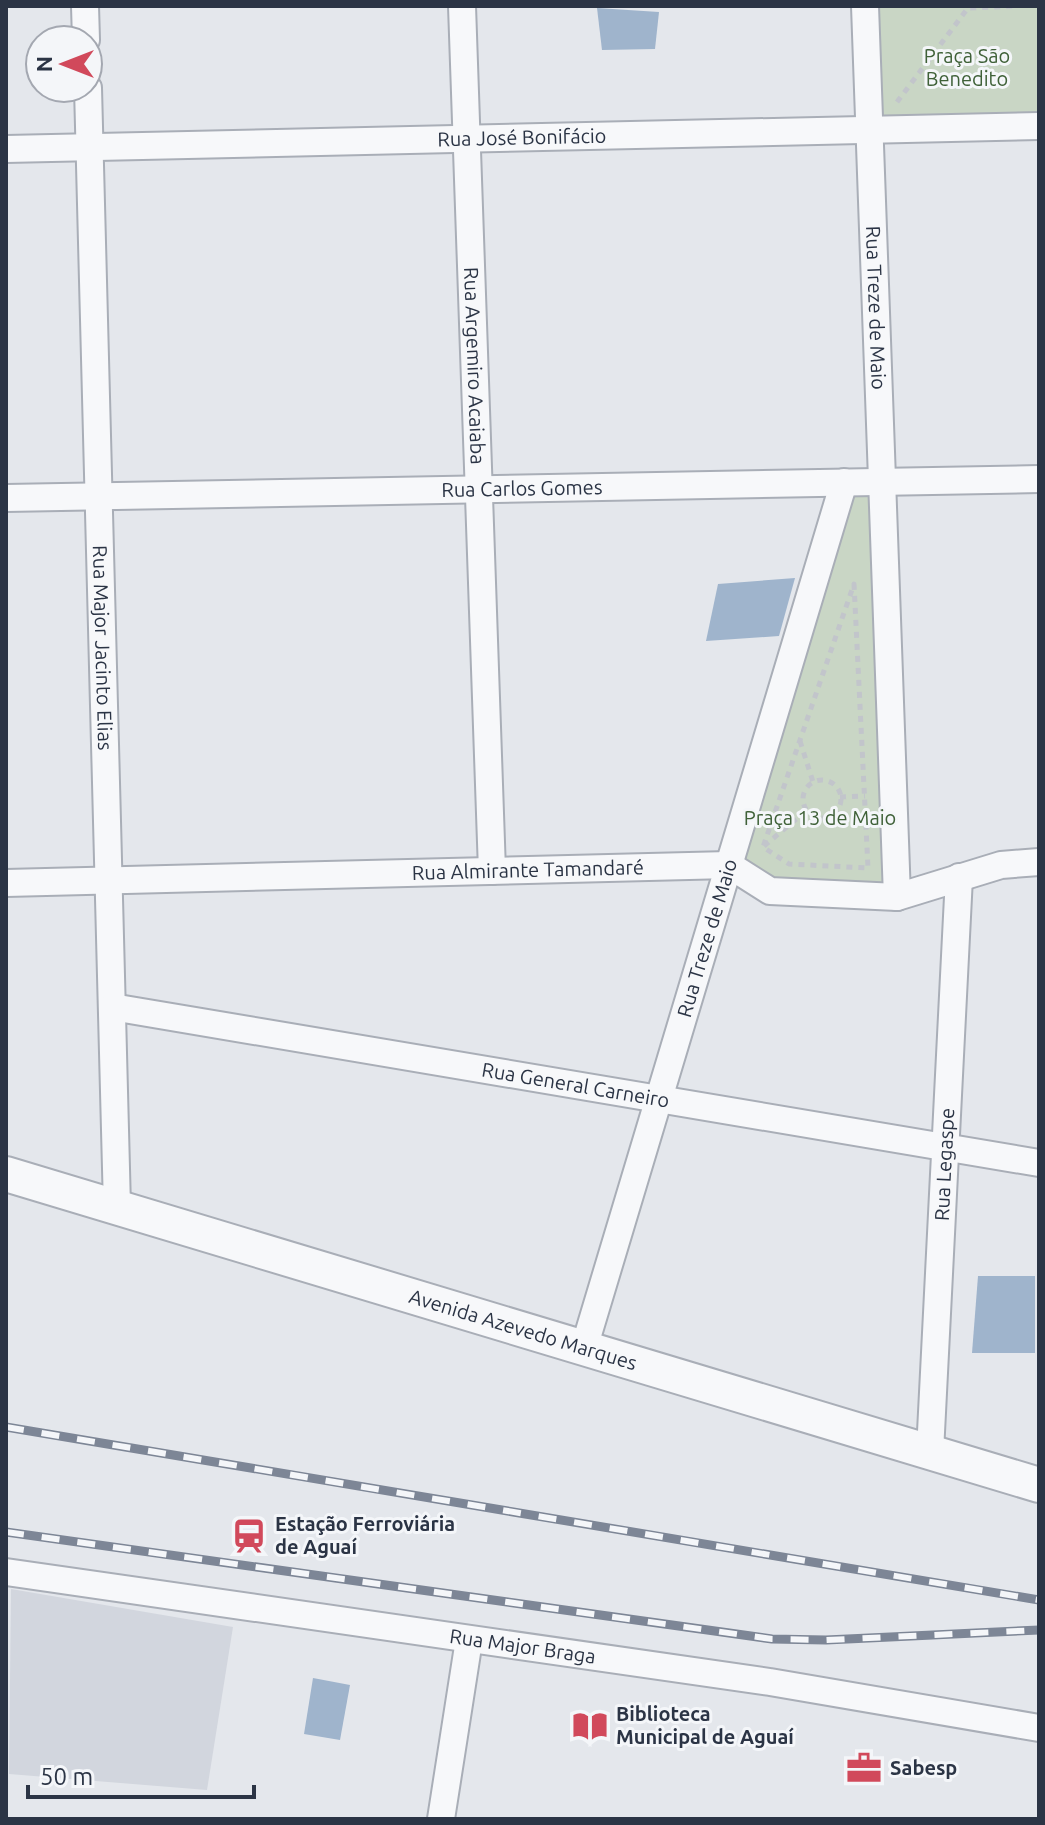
<svg xmlns="http://www.w3.org/2000/svg" width="1045" height="1825" font-family="Ubuntu,sans-serif">
  <style>
    .built { fill: #d2d6de }
    .green { fill: #c9d6c5 }
    .water { fill: #9fb4cc }
    .lines { fill: none; stroke-linecap: round; stroke-linejoin: round }
    .minor-casing { stroke: #a9aeb7; stroke-width: 30 }
    .tertiary-casing { stroke: #a9aeb7; stroke-width: 38 }
    .path { stroke: #c2c5cb; stroke-width: 5; stroke-dasharray: 6 6; stroke-linecap: butt }
    .minor { stroke: #f7f8fa; stroke-width: 26 }
    .tertiary { stroke: #f7f8fa; stroke-width: 34 }
    .rail-casing { stroke: #7d8696; stroke-width: 9 }
    .rail { stroke: #f4f6f9; stroke-width: 6; stroke-dasharray: 18; stroke-linecap: butt }
    .labels { text-anchor: middle; stroke-width: 6; stroke-linejoin: round; paint-order: stroke }
    .park-label { font-size: 20px; fill: #3f6138; stroke: #f4f6f9 }
    .street-label { font-size: 20px; fill: #2b3445; stroke: #f4f6f9 }
    .poi-label { font-size: 20px; font-weight: bold; fill: #2b3445; stroke: #f4f6f9; text-anchor: start }
  </style>
  <rect width="100%" height="100%" fill="#e4e7ec"/>
  <!-- built -->
  <polygon class="built" points="11,1589 233,1627 207,1790 9,1774"/>
  <!-- green -->
  <g class="green">
    <polygon points="865,6 1039,6 1039,126 869,131"/>
    <polygon points="844,482 882,482 897,897 770,891 729,865"/>
  </g>
  <!-- water -->
  <g class="water">
    <polygon points="597,8 659,12 655,49 602,50"/>
    <polygon points="795,578 779,636 706,641 718,584"/>
    <polygon points="978,1276 1035,1276 1035,1353 972,1353"/>
    <polygon points="313,1678 350,1685 340,1740 304,1734"/>
  </g>
  <g class="lines">
    <!-- minor casing -->
    <g class="minor-casing">
      <g id="minor">
        <polyline points="85,6 86,40"/>
        <path id="s1" d="M462,6L492,871"/>
        <path id="s2" d="M865,6L897,897"/>
        <path id="s3" d="M88,88L117,1207"/>
        <path id="s4" d="M6,149L1039,126"/>
        <path id="s5" d="M6,498L1039,479"/>
        <path id="s6" d="M6,883L729,865L770,891L897,897L1001,865L1039,862"/>
        <path id="s7" d="M112,1007L1039,1163"/>
        <path id="s8" d="M584,1348L844,482"/>
        <path id="s9" d="M930,1452L959,877"/>
        <path id="s10" d="M6,1572L770,1682L1039,1728"/>
        <polyline points="441,1819 469,1640"/>
      </g>
    </g>
    <!-- tertiary casing -->
    <g class="tertiary-casing">
      <g id="tertiary">
        <path id="s11" d="M6,1174L1039,1485"/>
      </g>
    </g>
    <!-- path -->
    <g class="path">
      <polyline points="897,102 968,8 1018,6"/>
      <polygon points="854,584 868,868 789,864 763,847"/>
      <polyline points="800,741 813,782"/>
      <circle cx="822" cy="799" r="19"/>
      <polyline points="840,797 865,796"/>
      <polyline points="764,846 807,810"/>
    </g>
    <!-- minor -->
    <use href="#minor" class="minor"/>
    <!-- tertiary -->
    <use href="#tertiary" class="tertiary"/>
    <!-- rail casing -->
    <g class="rail-casing">
      <g id="rail">
        <polyline points="6,1427 1039,1600"/>
        <polyline points="6,1532 772,1639 826,1640 1039,1630"/>
      </g>
    </g>
    <!-- rail -->
    <use href="#rail" class="rail"/>
  </g>
  <!-- icons -->
  <defs>
    <g id="station-bare" transform="scale(2.76)"><path d="M-3-6H3Q5-6 5-4V2Q5 4 3 4L4.5 6H3L1.5 4h-3L-3 6H-4.5L-3 4Q-5 4-5 2V-4Q-5-6-3-6ZM-3.5-4v3h7v-3ZM-3.5 1v1.5H-2V1ZM2 1v1.5H3.5V1Z" fill="#d1495b" stroke="#f4f6f9" stroke-width="2.5" paint-order="stroke"/></g>
    <g id="library-bare" transform="scale(2.76)"><path d="M-6-4Q-3-5.5-.7-3.5V5Q-3 3-6 4ZM6-4Q3-5.5 .7-3.5V5Q3 3 6 4Z" fill="#d1495b" stroke="#f4f6f9" stroke-width="2.5" paint-order="stroke"/></g>
    <g id="office-bare" transform="scale(2.76)"><path d="M-6-3h4V-5.5h4V-3h4V5H-6ZM-1-4.5V-3h2v-1.5ZM-6 0V1H6V0Z" fill="#d1495b" stroke="#f4f6f9" stroke-width="2.5" paint-order="stroke"/></g>
  </defs>
  <g fill-rule="evenodd">
    <use href="#station-bare" x="249" y="1536"/>
    <use href="#library-bare" x="590" y="1726"/>
    <use href="#office-bare" x="864" y="1768"/>
  </g>
  <g class="labels">
    <!-- park labels -->
    <g class="park-label">
      <text x="967" y="63">Praça São<tspan x="967" dy="23">Benedito</tspan></text>
      <text x="820" y="825">Praça 13 de Maio</text>
    </g>
    <!-- street labels -->
    <g class="street-label">
      <text dy="7" stroke="none"><textPath href="#s4" startOffset="516">Rua José Bonifácio</textPath></text>
      <text dy="7" stroke="none"><textPath href="#s2" startOffset="302">Rua Treze de Maio</textPath></text>
      <text dy="7" stroke="none"><textPath href="#s1" startOffset="360">Rua Argemiro Acaiaba</textPath></text>
      <text dy="7" stroke="none"><textPath href="#s5" startOffset="516">Rua Carlos Gomes</textPath></text>
      <text dy="7" stroke="none"><textPath href="#s3" startOffset="560">Rua Major Jacinto Elias</textPath></text>
      <text dy="7" stroke="none"><textPath href="#s6" startOffset="522">Rua Almirante Tamandaré</textPath></text>
      <text dy="7" stroke="none"><textPath href="#s8" startOffset="428">Rua Treze de Maio</textPath></text>
      <text dy="7" stroke="none"><textPath href="#s7" startOffset="470">Rua General Carneiro</textPath></text>
      <text dy="7" stroke="none"><textPath href="#s9" startOffset="288">Rua Legaspe</textPath></text>
      <text dy="7" stroke="none"><textPath href="#s11" startOffset="540">Avenida Azevedo Marques</textPath></text>
      <text dy="7" stroke="none"><textPath href="#s10" startOffset="522">Rua Major Braga</textPath></text>
    </g>
    <!-- poi labels -->
    <g class="poi-label">
      <text x="275" y="1531">Estação Ferroviária<tspan x="275" dy="23">de Aguaí</tspan></text>
      <text x="616" y="1721">Biblioteca<tspan x="616" dy="23">Municipal de Aguaí</tspan></text>
      <text x="890" y="1775">Sabesp</text>
    </g>
  </g>
  <!-- border -->
  <rect width="1045" height="1825" fill="none" stroke="#2b3445" stroke-width="16"/>
  <!-- north arrow -->
  <g transform="translate(64 64) rotate(270)"><circle r="38" fill="#f4f6f9" stroke="#a4a8b1" stroke-width="2"/>
  <path d="M0-6L14 30L0 20L-14 30Z" fill="#d1495b"/>
  <text y="-12" font-size="22" font-weight="bold" text-anchor="middle" fill="#2b3445">N</text>
  </g>
  <!-- scale -->
  <path d="M28 1785v12h226v-12" fill="none" stroke="#2b3445" stroke-width="4"/>
  <text x="40" y="1785" font-size="24" fill="#2b3445" stroke="#f4f6f9" stroke-width="6" paint-order="stroke">50 m</text>
</svg>
